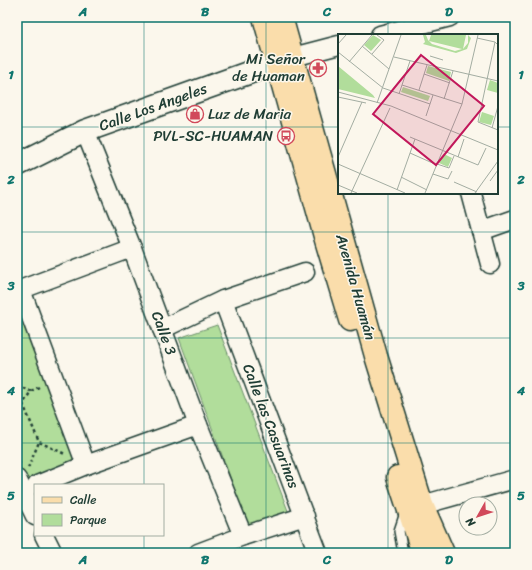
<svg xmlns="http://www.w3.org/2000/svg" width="532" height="570" font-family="Sriracha,sans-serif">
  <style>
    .green { fill: #b1dd9b; stroke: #688d68 }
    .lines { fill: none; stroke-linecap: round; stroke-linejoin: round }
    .service-casing { stroke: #1f3d34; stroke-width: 12 }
    .minor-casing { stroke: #1f3d34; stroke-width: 21 }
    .tertiary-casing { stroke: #1f3d34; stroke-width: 25 }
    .primary-casing { stroke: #1f3d34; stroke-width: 25 }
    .path { stroke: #1f3d34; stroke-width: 2.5; stroke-dasharray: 3 3; stroke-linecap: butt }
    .service { stroke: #fbf7ec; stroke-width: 9 }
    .minor { stroke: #fbf7ec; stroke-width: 18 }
    .tertiary { stroke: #fbf7ec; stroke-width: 22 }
    .primary { stroke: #faddab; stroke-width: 22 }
    .grid { fill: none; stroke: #0f766e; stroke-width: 1; stroke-opacity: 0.55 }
    .labels { text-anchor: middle; stroke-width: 3; stroke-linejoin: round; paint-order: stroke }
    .poi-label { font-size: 15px; fill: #1f3d34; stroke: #fbf7ec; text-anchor: end }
    .street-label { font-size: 15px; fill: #1f3d34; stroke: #fbf7ec }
    .inset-road { fill: none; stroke: #a3ada2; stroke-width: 1 }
    .view { fill: #c2185b; fill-opacity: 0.15; stroke: #c2185b; stroke-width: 2 }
    .inset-edge { fill: none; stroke: #1f3d34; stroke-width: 2 }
    .neatline { fill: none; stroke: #0f766e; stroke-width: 1.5 }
    .grid-label { font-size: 13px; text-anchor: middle; font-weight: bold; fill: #0f766e }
  </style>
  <rect width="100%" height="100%" fill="#fbf7ec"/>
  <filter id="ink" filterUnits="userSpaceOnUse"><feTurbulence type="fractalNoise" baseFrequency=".025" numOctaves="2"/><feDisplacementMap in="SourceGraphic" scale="8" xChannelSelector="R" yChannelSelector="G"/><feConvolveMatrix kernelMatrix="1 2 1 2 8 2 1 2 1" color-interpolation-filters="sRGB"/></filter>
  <g filter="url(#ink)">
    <!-- green -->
    <g class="green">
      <polygon points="17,308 76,463 26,483 17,463"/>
      <polygon points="217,325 290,516 248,526 179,338"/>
    </g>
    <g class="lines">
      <!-- service casing -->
      <g class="service-casing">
        <polyline id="service" points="403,553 399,531 405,513"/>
      </g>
      <!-- minor casing -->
      <g class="minor-casing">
        <g id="minor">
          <polyline points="380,35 450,17"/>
          <polyline points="293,57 339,45"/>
          <polyline points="85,131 132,248 198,425 243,536"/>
          <polyline points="471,193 490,264"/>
          <polyline points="481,231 515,219"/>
          <polyline points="21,290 86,465"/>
          <polyline points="17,291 132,248"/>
          <polyline points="223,300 318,553"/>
          <polyline points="162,329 223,300 305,272"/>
          <polyline points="17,479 35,516"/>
          <polyline points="37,485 86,465 198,425"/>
          <polyline points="422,505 515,479"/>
          <polyline points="44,535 53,553"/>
          <polyline points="198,553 243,536 305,516"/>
        </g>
      </g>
      <!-- tertiary casing -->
      <g class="tertiary-casing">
        <polyline id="tertiary" points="17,165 85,131 293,57"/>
      </g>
      <!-- primary casing -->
      <g class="primary-casing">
        <g id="primary">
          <polyline points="264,17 326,240 350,320"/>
          <polyline points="281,17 376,356 422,505 443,553"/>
          <polyline points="398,477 423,553"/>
        </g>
      </g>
      <!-- path -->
      <g class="path">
        <polyline points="17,386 31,391 23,404"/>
        <polyline points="31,391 39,387"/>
        <polyline points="17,402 23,404 39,442 65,454"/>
        <polyline points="17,457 20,464"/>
        <polyline points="28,468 39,442"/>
      </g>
      <!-- service -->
      <use href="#service" class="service"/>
      <!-- minor -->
      <use href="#minor" class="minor"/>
      <!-- tertiary -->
      <use href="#tertiary" class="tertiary"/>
      <!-- primary -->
      <use href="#primary" class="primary"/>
    </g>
  </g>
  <!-- grid -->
  <path class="grid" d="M144,17V485M266,17V553M388,17V35M17,127H339M497,127H515M388,193V553M17,232H515M17,338H515M17,443H515M144,535V553"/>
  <!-- icons -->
  <defs>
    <g id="pharmacy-ring" transform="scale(0.9)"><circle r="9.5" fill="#fbf7ec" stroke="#d1495b" stroke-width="1.5"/><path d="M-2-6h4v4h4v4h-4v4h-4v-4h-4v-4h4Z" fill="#d1495b"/></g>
    <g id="shop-ring" transform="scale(0.9)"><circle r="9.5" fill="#fbf7ec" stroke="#d1495b" stroke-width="1.5"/><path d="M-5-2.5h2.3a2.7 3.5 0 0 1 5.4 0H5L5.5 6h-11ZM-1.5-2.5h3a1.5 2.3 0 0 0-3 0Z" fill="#d1495b"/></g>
    <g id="bus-ring" transform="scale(0.9)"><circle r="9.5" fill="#fbf7ec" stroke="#d1495b" stroke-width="1.5"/><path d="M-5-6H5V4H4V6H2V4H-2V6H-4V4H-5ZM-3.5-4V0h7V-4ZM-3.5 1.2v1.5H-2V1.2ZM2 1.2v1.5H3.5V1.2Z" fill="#d1495b"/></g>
  </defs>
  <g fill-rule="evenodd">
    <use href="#pharmacy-ring" x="318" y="68"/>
    <use href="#shop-ring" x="195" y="114"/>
    <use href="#bus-ring" x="286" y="136"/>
  </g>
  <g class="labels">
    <!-- poi labels -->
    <g class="poi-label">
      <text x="305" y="64">Mi Señor<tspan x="305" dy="17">de Huaman</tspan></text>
      <text x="208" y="119" text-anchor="start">Luz de Maria</text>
      <text x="273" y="141">PVL-SC-HUAMAN</text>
    </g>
    <!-- street labels -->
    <g class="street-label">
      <text transform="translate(153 107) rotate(-20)" y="5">Calle Los Angeles</text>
      <text transform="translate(356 287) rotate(74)" y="5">Avenida Huamán</text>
      <text transform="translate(164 333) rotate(70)" y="5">Calle 3</text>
      <text transform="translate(271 426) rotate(69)" y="5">Calle las Casuarinas</text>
    </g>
  </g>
  <!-- overview -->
  <g transform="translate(338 34)">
    <rect width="160" height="160" fill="#fbf7ec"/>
    <path d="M35,1L43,6L33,17L26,11ZM85,1H88L90,6L94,10L117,17L124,15L91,7L93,1H128L125,15L130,9V1L133,4L129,15L118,19L85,10L87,8ZM0,32L35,61L37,64L0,55ZM90,32L113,38L111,47L88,39ZM152,46L160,49V59L149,56ZM65,53L92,62L90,67L63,58ZM144,78L156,82L153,91L141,88ZM106,120L114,124L110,133L101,129Z" fill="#b1dd9b"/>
    <path class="inset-road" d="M139,4L157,8L160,11M157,8L140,88L160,96M0,10L8,1M24,12L51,35M0,18L45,54L92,70M34,20L46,6L39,1M92,22L105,26M56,23L160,47M11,28L34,1M86,40L112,49M64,51L124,70M81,56L89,31M0,58L53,72L160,116M61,60L72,27M0,63L28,69M106,65L115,37M39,69L63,1M88,82L95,61M154,94L160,72M72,103L140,131L148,114M72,119L99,131M0,123L24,68M120,123L126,105M0,130L67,159M99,130L111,134L116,122M95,140L110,145L114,137M63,143L89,156M152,147L160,136M116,148L139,158M0,151L19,159M59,156L77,105M13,159L52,74M87,159L124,70L140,1M137,159L160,127"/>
    <path class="view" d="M83,21L146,72L98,131L35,80Z"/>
    <rect width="160" height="160" class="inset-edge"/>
  </g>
  <!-- margin -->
  <rect width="532" height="570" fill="none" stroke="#fbf7ec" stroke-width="44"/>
  <!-- legend -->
  <rect x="34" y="484" width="130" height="52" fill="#fbf7ec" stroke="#a3ada2"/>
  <rect x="42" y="497" width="20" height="6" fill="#faddab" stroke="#a3ada2"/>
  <text x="70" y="504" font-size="12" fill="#1f3d34">Calle</text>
  <rect x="42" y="514" width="20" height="12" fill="#b1dd9b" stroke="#a3ada2"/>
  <text x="70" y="524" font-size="12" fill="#1f3d34">Parque</text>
  <!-- north arrow -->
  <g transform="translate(478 516) rotate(231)"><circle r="19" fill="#fbf7ec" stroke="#a3ada2"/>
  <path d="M0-3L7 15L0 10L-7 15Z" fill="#d1495b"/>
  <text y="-6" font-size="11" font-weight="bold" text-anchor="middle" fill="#1f3d34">N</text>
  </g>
  <rect x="22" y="22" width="488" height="526" class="neatline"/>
  <g class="grid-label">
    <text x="83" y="16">A</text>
    <text x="205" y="16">B</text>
    <text x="327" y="16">C</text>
    <text x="449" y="16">D</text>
    <text x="11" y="79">1</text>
    <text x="521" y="79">1</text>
    <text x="11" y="184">2</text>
    <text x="521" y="184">2</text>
    <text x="11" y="290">3</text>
    <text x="521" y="290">3</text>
    <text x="11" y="395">4</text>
    <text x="521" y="395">4</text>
    <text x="11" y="500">5</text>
    <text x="521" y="500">5</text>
    <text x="83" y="564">A</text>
    <text x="205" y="564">B</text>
    <text x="327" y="564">C</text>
    <text x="449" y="564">D</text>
  </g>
</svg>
